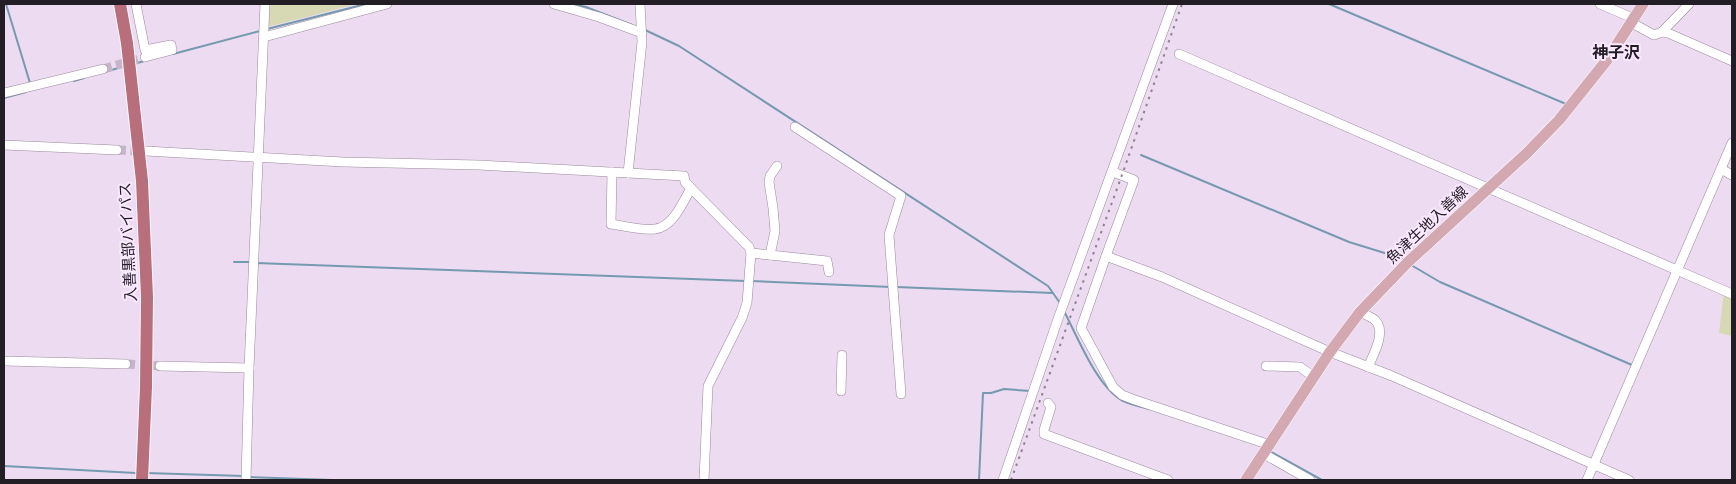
<svg xmlns="http://www.w3.org/2000/svg" width="1736" height="484" font-family="'DM Sans','Noto Sans JP',sans-serif">
  <style>
    .green { fill: #d6d9b4 }
    .lines { fill: none; stroke-linecap: round; stroke-linejoin: round }
    .stream { stroke: #759ab0; stroke-width: 2 }
    .minor-tunnel { stroke: #c5b5c8; stroke-width: 9; stroke-dasharray: 9 4.5; stroke-linecap: butt }
    .minor-casing { stroke: #9a8a9d; stroke-width: 10 }
    .major-casing { stroke: #fff; stroke-width: 12 }
    .highway-casing { stroke: #fff; stroke-width: 14 }
    .minor { stroke: #fff; stroke-width: 9 }
    .major { stroke: #d4a8b0; stroke-width: 11 }
    .highway { stroke: #b86e7b; stroke-width: 12 }
    .rail { stroke: #8e8291; stroke-width: 2; stroke-dasharray: 2.5 5; stroke-linecap: butt }
    .labels { text-anchor: middle; stroke-width: 4; stroke-linejoin: round; paint-order: stroke }
    .street-label { font-size: 15px; fill: #231d25; stroke: #fae9fe }
    .neighbourhood-label { font-size: 16px; font-weight: bold; fill: #231d25; stroke: #fae9fe }
  </style>
  <rect width="100%" height="100%" fill="#eddbf1"/>
  <!-- green -->
  <g class="green">
    <polygon points="268,4 353,4 353,5 267,27"/>
    <polygon points="1724,292 1732,296 1732,336 1719,333"/>
  </g>
  <g class="lines">
    <!-- stream -->
    <g class="stream">
      <polyline points="6,4 30,83"/>
      <polyline points="573,4 586,7 632,25"/>
      <polyline points="1329,4 1566,104"/>
      <polyline points="267,29 366,4"/>
      <polyline points="643,29 679,46 1048,286 1060,303"/>
      <polyline points="173,54 260,31"/>
      <polyline points="134,64 144,61"/>
      <polyline points="105,72 125,66"/>
      <polyline points="74,81 84,78"/>
      <polyline points="4,98 26,92"/>
      <polyline points="1141,155 1349,242 1404,259"/>
      <polyline points="234,262 251,262"/>
      <polyline points="256,263 746,281"/>
      <polyline points="1411,265 1440,282 1632,365"/>
      <polyline points="751,281 891,287"/>
      <polyline points="896,287 1053,293"/>
      <path d="M1064,311C1078,338 1097,387 1123,401C1130,405 1140,406 1149,409"/>
      <polyline points="1271,452 1322,480"/>
      <polyline points="4,466 136,473"/>
      <polyline points="146,473 244,476"/>
      <polyline points="248,477 333,480"/>
      <polyline points="979,480 983,393 991,393 1004,389 1030,391"/>
    </g>
    <!-- minor-tunnel -->
    <g class="minor-tunnel">
      <polyline points="103,69 145,57"/>
      <polyline points="117,150 144,151"/>
      <polyline points="126,364 160,366"/>
    </g>
    <!-- minor casing -->
    <g class="minor-casing">
      <g id="minor">
        <polyline points="136,4 145,50 171,45 172,50 145,57"/>
        <polyline points="554,4 599,17 642,33"/>
        <polyline points="1600,4 1635,19"/>
        <polyline points="1632,23 1654,35 1662,32 1668,33 1732,61"/>
        <polyline points="1662,32 1689,4"/>
        <polyline points="264,37 387,4"/>
        <polyline points="1179,54 1732,294"/>
        <polyline points="4,93 103,69"/>
        <polyline points="795,127 901,196 889,235 901,394"/>
        <polyline points="4,145 117,150"/>
        <polyline points="146,151 343,162 479,165 684,176 685,182 749,247 751,253 747,303 742,318 708,386 704,480"/>
        <polyline points="1721,169 1732,175"/>
        <path d="M612,172L611,224C623,226 645,231 655,229C673,227 683,202 691,188"/>
        <polyline points="628,173 642,42 640,4"/>
        <polyline points="751,253 770,255 775,231 773,208 769,182 770,176 777,166"/>
        <polyline points="770,255 827,261 829,272"/>
        <polyline points="1106,256 1134,180 1113,172"/>
        <path d="M1360,312C1364,314 1371,317 1375,320C1387,332 1373,355 1368,367"/>
        <polyline points="4,361 126,364"/>
        <polyline points="160,366 249,368"/>
        <polyline points="1266,366 1300,367 1314,377"/>
        <polyline points="841,391 842,355"/>
        <polyline points="1048,403 1051,407 1044,430 1044,434 1168,480"/>
        <polyline points="1270,445 1135,400 1122,395 1113,387 1081,328 1106,256 1162,277 1330,352 1392,376 1629,480"/>
        <polyline points="1264,454 1310,480"/>
        <polyline points="246,480 249,368 265,4"/>
        <polyline points="1003,480 1059,316 1173,4"/>
        <polyline points="1587,480 1732,143"/>
      </g>
    </g>
    <!-- major casing -->
    <g class="major-casing">
      <polyline id="major" points="1246,480 1330,352 1360,312 1408,262 1527,153 1559,120 1607,60 1643,4"/>
    </g>
    <!-- highway casing -->
    <g class="highway-casing">
      <polyline id="highway" points="120,4 127,43 142,181 147,297 146,387 142,480"/>
    </g>
    <!-- minor -->
    <use href="#minor" class="minor"/>
    <!-- major -->
    <use href="#major" class="major"/>
    <!-- highway -->
    <use href="#highway" class="highway"/>
    <!-- rail -->
    <polyline class="rail" points="1011,480 1122,175 1182,4"/>
  </g>
  <g class="labels">
    <!-- street labels -->
    <g class="street-label">
      <text transform="translate(1427 225) rotate(-43)" y="5">魚津生地入善線</text>
      <text transform="translate(128 242) rotate(-93)" y="5">入善黒部バイパス</text>
    </g>
    <!-- neighbourhood labels -->
    <g class="neighbourhood-label">
      <text x="1616" y="58">神子沢</text>
    </g>
  </g>
  <!-- border -->
  <rect width="1736" height="484" fill="none" stroke="#231d25" stroke-width="10"/>
</svg>
